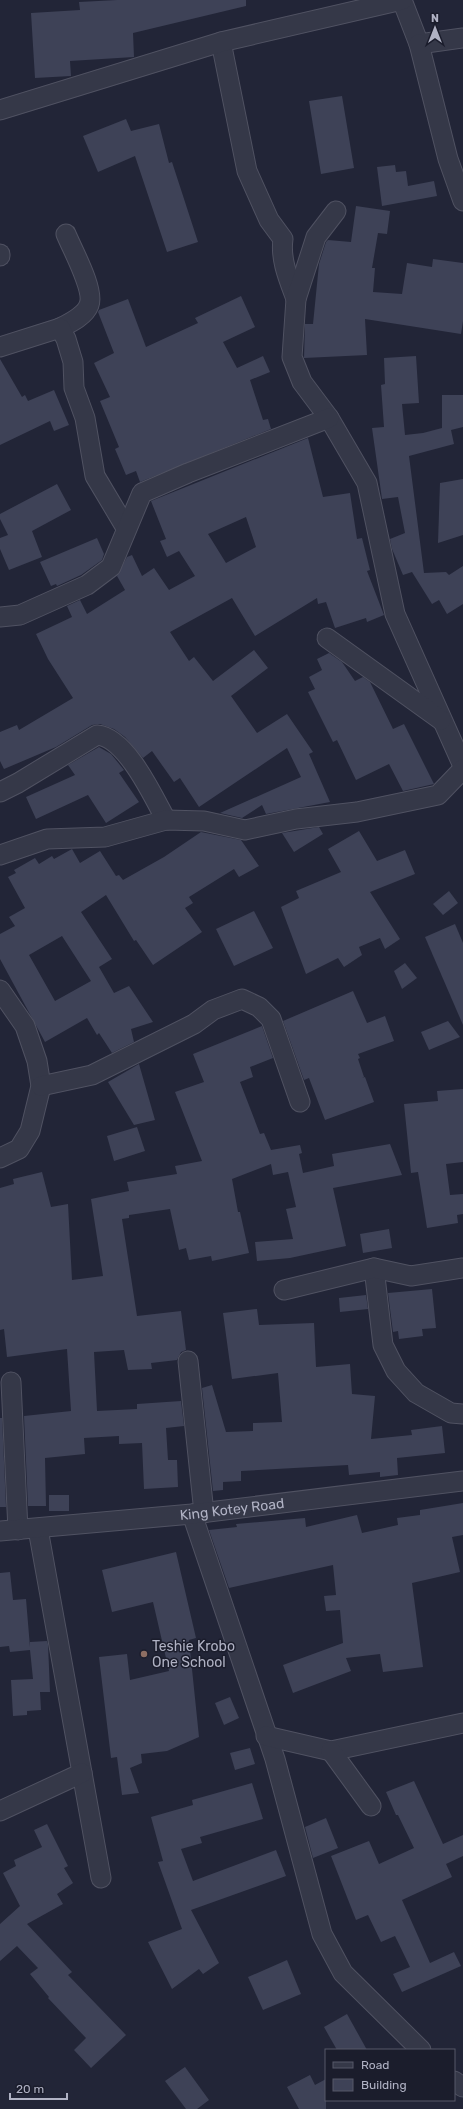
<svg xmlns="http://www.w3.org/2000/svg" width="463" height="2109" font-family="Rubik,sans-serif">
  <style>
    .building { fill: #3e4257; fill-rule: evenodd }
    .lines { fill: none; stroke-linecap: round; stroke-linejoin: round }
    .minor-casing { stroke: #505262; stroke-width: 21 }
    .minor { stroke: #353848; stroke-width: 19 }
    .education-dot { fill: #8d6e63; stroke: #1b1d2c; stroke-width: 1.5 }
    .labels { text-anchor: middle; stroke-width: 3; stroke-linejoin: round; paint-order: stroke }
    .street-label { font-size: 14px; fill: #b0b2c4; stroke: #1b1d2c }
    .poi-label { font-size: 14px; fill: #b0b2c4; stroke: #1b1d2c; text-anchor: start }
  </style>
  <rect width="100%" height="100%" fill="#222537"/>
  <!-- building -->
  <g class="building">
    <polygon points="117,0 246,0 246,6 133,33 134,57 70,61 71,76 35,78 31,13 80,10 79,2"/>
    <polygon points="342,96 354,168 321,174 309,101"/>
    <polygon points="126,119 131,131 159,124 169,163 172,162 198,242 167,252 135,156 98,172 83,136"/>
    <polygon points="395,165 396,172 406,171 408,186 434,181 437,196 382,206 377,167"/>
    <polygon points="356,206 390,211 387,234 378,233 372,268 375,268 373,292 402,294 407,263 432,267 433,259 463,263 463,321 461,334 365,319 367,355 304,358 305,324 313,324 319,264 326,242 328,240 351,242"/>
    <polygon points="241,296 255,327 223,342 237,368 263,356 270,372 250,380 263,420 268,419 271,429 140,482 136,471 126,475 115,449 119,447 100,401 110,397 94,363 114,353 98,312 99,310 128,299 146,347 198,323 195,318"/>
    <polygon points="416,356 419,403 402,404 405,435 423,433 442,428 442,395 463,395 463,427 451,430 454,444 409,456 424,573 446,572 449,575 463,566 463,604 447,614 439,600 432,604 412,572 403,575 392,549 390,539 405,533 398,497 382,499 372,428 384,427 381,385 385,384 384,358"/>
    <polygon points="0,359 22,397 25,395 28,401 54,390 69,425 54,431 50,421 0,445"/>
    <path d="M308,438L323,497L350,493L357,539L362,538L370,570L367,571L384,615L367,622L366,618L335,628L326,602L318,604L317,598L255,636L232,598L170,632L189,661L194,657L213,681L254,650L268,668L231,696L257,733L287,714L313,752L309,754L330,802L266,814L262,805L242,818L220,813L301,777L287,748L199,807L180,778L174,782L152,751L143,758L125,737L114,729L100,724L92,725L56,747L4,769L0,761V732L17,725L19,730L73,698L48,659L36,634L72,617L67,606L80,600L87,614L125,590L117,576L127,557L132,555L142,576L154,568L169,590L195,576L179,551L167,557L160,541L166,539L151,501ZM246,517L256,547L226,563L208,534Z"/>
    <polygon points="463,479 463,535 438,543 440,483"/>
    <polygon points="57,484 71,510 32,531 42,557 9,570 0,549 0,538 8,535 0,519 0,514"/>
    <polygon points="97,538 104,554 102,560 81,575 57,586 56,584 51,586 40,562"/>
    <polygon points="329,653 342,662 355,681 363,677 370,682 393,729 404,724 434,784 403,791 389,764 356,780 337,740 333,742 308,692 315,689 309,677 322,670 317,659"/>
    <polygon points="99,747 111,754 124,770 119,773 139,802 106,823 88,795 36,819 26,797 75,775 68,765"/>
    <polygon points="319,827 323,834 294,852 282,833"/>
    <polygon points="359,831 377,861 405,850 415,874 370,892 400,939 385,949 380,938 359,947 362,955 344,967 338,958 306,974 281,907 299,898 296,891 341,872 328,849"/>
    <path d="M201,832L241,840L259,866L239,877L234,869L189,897L193,903L185,908L202,932L153,965L136,940L134,941L106,895L81,912L112,959L99,967L114,993L129,986L153,1022L131,1029L134,1042L112,1053L99,1033L97,1035L87,1018L45,1042L0,959V934L15,926L9,917L25,908L8,877L16,873L14,870L35,858L39,864L52,856L54,859L72,849L80,863L100,851L116,876L119,875L123,880L164,857ZM62,936L91,981L55,1001L29,955Z"/>
    <polygon points="449,891 458,903 443,915 433,904"/>
    <polygon points="254,911 273,948 234,966 216,929"/>
    <polygon points="455,924 463,943 463,1025 425,937"/>
    <polygon points="405,963 417,978 402,989 394,971"/>
    <polygon points="353,991 367,1023 385,1016 394,1041 358,1054 360,1058 358,1059 364,1077 362,1078 365,1077 374,1102 325,1120 309,1078 304,1080 283,1021"/>
    <polygon points="448,1021 460,1037 429,1050 421,1032"/>
    <polygon points="262,1026 273,1058 250,1067 253,1077 240,1082 260,1134 264,1133 271,1150 300,1145 302,1153 299,1154 303,1173 334,1166 332,1154 390,1144 402,1175 333,1188 346,1246 290,1258 257,1261 255,1242 293,1239 286,1209 296,1207 288,1172 273,1175 271,1164 232,1179 238,1212 240,1212 249,1253 212,1261 211,1256 189,1260 186,1248 179,1250 170,1209 129,1215 129,1218 122,1219 137,1316 181,1311 186,1350 181,1352 177,1360 151,1363 152,1369 128,1370 124,1350 94,1352 97,1411 137,1409 137,1404 181,1401 184,1426 166,1428 168,1460 177,1460 178,1487 144,1489 142,1443 119,1444 119,1436 84,1438 85,1454 45,1458 46,1506 28,1506 24,1416 71,1411 67,1349 7,1357 4,1329 0,1330 0,1188 14,1184 13,1179 42,1172 51,1207 68,1204 72,1280 103,1276 91,1199 129,1191 127,1182 177,1174 175,1166 202,1161 175,1092 204,1082 193,1054"/>
    <polygon points="139,1064 155,1120 134,1125 108,1082"/>
    <polygon points="463,1089 463,1162 446,1164 450,1195 463,1194 463,1214 457,1215 458,1223 427,1228 418,1172 411,1173 404,1104 438,1101 437,1091"/>
    <polygon points="137,1127 145,1151 114,1161 107,1136"/>
    <polygon points="389,1229 392,1248 363,1253 360,1234"/>
    <polygon points="432,1289 436,1328 422,1329 423,1336 399,1339 398,1331 393,1332 388,1293"/>
    <polygon points="366,1295 368,1309 340,1312 339,1298"/>
    <polygon points="257,1309 259,1325 314,1323 316,1367 350,1364 352,1394 375,1396 371,1439 412,1435 411,1430 442,1426 445,1453 397,1458 398,1475 380,1477 380,1472 349,1475 348,1465 241,1471 241,1481 223,1482 223,1490 213,1491 202,1388 212,1385 226,1432 253,1431 253,1423 282,1422 278,1373 232,1379 223,1313"/>
    <polygon points="0,1418 2,1418 6,1507 0,1507"/>
    <rect x="49" y="1495" width="20" height="16"/>
    <polygon points="463,1503 463,1535 452,1537 460,1572 412,1583 423,1667 383,1672 380,1654 346,1658 351,1671 293,1693 283,1665 343,1643 340,1610 326,1611 324,1596 336,1595 333,1565 229,1588 209,1530 237,1527 236,1524 305,1518 306,1527 357,1515 362,1533 398,1525 397,1518 420,1515 420,1510"/>
    <polygon points="176,1552 196,1638 189,1640 199,1737 167,1751 141,1754 142,1763 130,1768 139,1793 122,1795 117,1757 111,1758 99,1657 127,1654 130,1680 169,1671 153,1602 112,1612 102,1570"/>
    <polygon points="10,1572 13,1600 26,1599 30,1647 30,1642 47,1641 48,1644 50,1692 40,1692 41,1710 27,1711 27,1715 13,1716 11,1680 33,1679 30,1650 10,1652 9,1646 0,1647 0,1573"/>
    <polygon points="230,1697 239,1718 224,1725 215,1703"/>
    <polygon points="250,1748 255,1764 235,1770 230,1753"/>
    <polygon points="414,1781 443,1844 463,1835 463,1856 446,1864 452,1877 402,1900 430,1963 454,1952 461,1966 402,1992 393,1974 410,1967 395,1936 381,1942 368,1915 356,1920 331,1856 369,1841 379,1864 414,1848 398,1815 396,1815 386,1792"/>
    <polygon points="252,1783 263,1819 200,1837 202,1843 181,1849 193,1881 276,1850 286,1876 191,1910 219,1963 203,1974 199,1969 172,1989 148,1942 182,1929 158,1862 163,1861 151,1817 193,1805 192,1800"/>
    <polygon points="326,1818 338,1848 313,1858 305,1827"/>
    <polygon points="47,1824 68,1866 64,1868 73,1883 57,1894 63,1904 27,1924 72,1972 68,1975 126,2035 91,2068 74,2050 86,2038 48,1998 49,1997 30,1974 38,1968 17,1946 0,1961 0,1924 20,1906 3,1873 16,1866 14,1860 42,1847 34,1830"/>
    <polygon points="287,1960 301,1994 263,2010 248,1977"/>
    <polygon points="347,2014 367,2050 337,2050 324,2027"/>
    <polygon points="185,2067 209,2100 197,2109 186,2109 165,2081"/>
    <polygon points="310,2075 315,2085 326,2079 326,2109 299,2109 287,2087"/>
  </g>
  <g class="lines">
    <!-- minor casing -->
    <g class="minor-casing">
      <g id="minor">
        <polyline points="402,0 419,44 463,38"/>
        <path d="M221,42L247,171L269,220L283,239C280,260 289,280 296,299"/>
        <polyline points="419,44 448,159 463,201"/>
        <polyline points="0,110 221,42 402,0"/>
        <polyline points="336,211 316,237 296,299 292,357 302,382 329,418 367,483 395,614 463,766"/>
        <polyline points="0,254 0,256"/>
        <path d="M60,328C70,323 85,316 89,305C95,290 72,249 66,234"/>
        <polyline points="0,347 60,328 66,339 73,362 74,388 85,418 95,476 126,528"/>
        <polyline points="0,617 20,615 87,585 111,567 142,493 188,473 329,418"/>
        <polyline points="327,638 441,720"/>
        <path d="M0,792L18,783L97,735C126,737 153,796 166,820"/>
        <polyline points="0,855 47,839 105,837 166,820 204,821 245,830 296,819 357,812 438,795 463,769"/>
        <polyline points="0,990 25,1026 37,1061 41,1086 30,1131 19,1149 0,1158"/>
        <polyline points="41,1086 92,1075 194,1024 213,1010 242,999 259,1007 271,1019 300,1102"/>
        <polyline points="374,1268 383,1345 396,1371 416,1393 451,1413 463,1414"/>
        <polyline points="284,1290 374,1268 411,1276 463,1268"/>
        <polyline points="188,1361 204,1513"/>
        <polyline points="11,1382 18,1530"/>
        <polyline points="192,1514 275,1759 322,1934 343,1973 421,2050"/>
        <polyline points="38,1529 101,1878"/>
        <path id="s1" d="M0,1531L192,1514L463,1481"/>
        <polyline points="266,1736 331,1751 463,1723"/>
        <polyline points="331,1751 371,1806"/>
        <polyline points="0,1811 82,1773"/>
        <polyline points="454,2081 463,2087"/>
      </g>
    </g>
    <!-- minor -->
    <use href="#minor" class="minor"/>
  </g>
  <!-- markers -->
  <circle class="education-dot" cx="144" cy="1654" r="4"/>
  <g class="labels">
    <!-- street labels -->
    <g class="street-label">
      <text dy="5" stroke="none"><textPath href="#s1" startOffset="233">King Kotey Road</textPath></text>
    </g>
    <!-- poi labels -->
    <g class="poi-label">
      <text x="152" y="1651">Teshie Krobo<tspan x="152" dy="16">One School</tspan></text>
    </g>
  </g>
  <!-- legend -->
  <rect x="325" y="2049" width="130" height="52" fill="#1b1d2c" stroke="#575969"/>
  <rect x="333" y="2062" width="20" height="6" fill="#353848" stroke="#575969"/>
  <text x="361" y="2069" font-size="12" fill="#b0b2c4">Road</text>
  <rect x="333" y="2079" width="20" height="12" fill="#3e4257" stroke="#575969"/>
  <text x="361" y="2089" font-size="12" fill="#b0b2c4">Building</text>
  <!-- north arrow -->
  <g transform="translate(435 28)" stroke="#1b1d2c" stroke-width="3" paint-order="stroke">
  <path d="M0-3L7 15L0 10L-7 15Z" fill="#b0b2c4"/>
  <text y="-6" font-size="11" font-weight="bold" text-anchor="middle" fill="#b0b2c4">N</text>
  </g>
  <!-- scale -->
  <path d="M10 2093v6h57v-6" fill="none" stroke="#b0b2c4" stroke-width="2"/>
  <text x="16" y="2093" font-size="12" fill="#b0b2c4" stroke="#1b1d2c" stroke-width="3" paint-order="stroke">20 m</text>
</svg>
